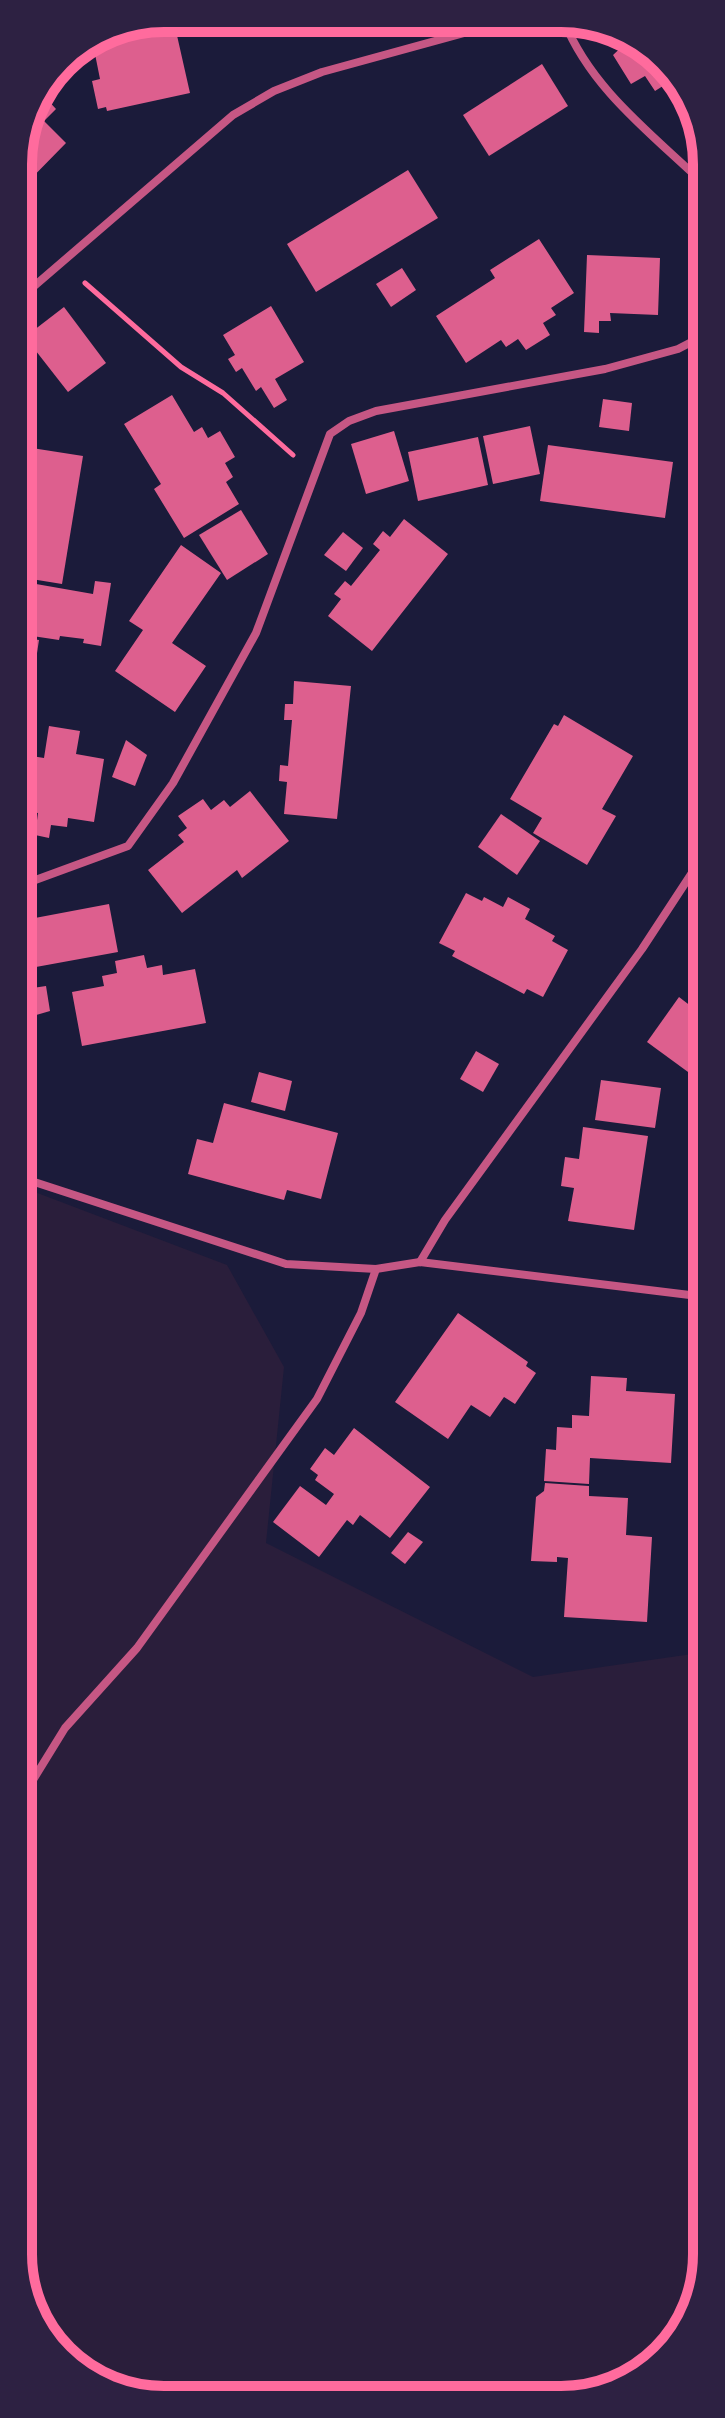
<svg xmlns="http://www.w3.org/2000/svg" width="725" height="2418" font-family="Ubuntu,sans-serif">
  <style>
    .green { fill: #2a1e3b }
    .building { fill: #dd5f8e }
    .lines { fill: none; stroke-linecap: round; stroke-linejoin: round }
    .path { stroke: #ff6b9d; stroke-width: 5 }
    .minor { stroke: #c65784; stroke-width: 8 }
    .rim { fill: none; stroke: #ff6b9d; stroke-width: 10 }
  </style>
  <rect width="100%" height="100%" fill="#1b1b3a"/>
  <!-- green -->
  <polygon class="green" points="19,1186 227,1265 284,1367 266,1543 533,1677 706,1652 707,2263 670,2351 589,2397 135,2397 61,2357 21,2282"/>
  <!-- building -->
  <g class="building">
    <polygon points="155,20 158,35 176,31 190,93 107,111 106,107 98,109 92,81 100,79 94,49 123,42 120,30 102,33"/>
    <polygon points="628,41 664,61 674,79 655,91 645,76 631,84 613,55"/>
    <polygon points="542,64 568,106 489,156 463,115"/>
    <polygon points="45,97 56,109 44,121 66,143 18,192 18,155"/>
    <polygon points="408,170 438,218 316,292 287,244"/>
    <polygon points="539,239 574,293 551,308 556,315 543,323 550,335 526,350 518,339 506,347 501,340 466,363 436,316 495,278 490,270"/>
    <polygon points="587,255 660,258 658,315 610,313 611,321 599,321 599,333 584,332"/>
    <polygon points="402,268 416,290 391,307 376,284"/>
    <polygon points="271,306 304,362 275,379 287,400 274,408 261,387 256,391 242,368 236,372 228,359 235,355 223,335"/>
    <polygon points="64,307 106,363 68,392 25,337"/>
    <polygon points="172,395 194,432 202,427 208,438 220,431 235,457 225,463 233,477 226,482 239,504 184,538 154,489 161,484 124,424"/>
    <polygon points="603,399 632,403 629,431 599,427"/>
    <polygon points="530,426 540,474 493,484 483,436"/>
    <polygon points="394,431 409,481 366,494 351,444"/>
    <polygon points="478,437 488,485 418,501 408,452"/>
    <polygon points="548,445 673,462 665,518 540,501"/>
    <polygon points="19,446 83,456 62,584 19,577"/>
    <polygon points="241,510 268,554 227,580 199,535"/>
    <polygon points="404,519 448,554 372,651 328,616 341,599 334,594 345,581 351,586 380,550 373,544 383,531 390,537"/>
    <polygon points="343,532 363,548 346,571 324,555"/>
    <polygon points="181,545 221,573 172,643 206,666 175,712 115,671 143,630 129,621"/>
    <polygon points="19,581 93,594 95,581 111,583 101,646 83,643 84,639 60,636 59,640 19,634"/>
    <polygon points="19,637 39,640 28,712 19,711"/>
    <polygon points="294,681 351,686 337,819 284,814 287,782 279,781 280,765 288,766 292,720 284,720 285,704 293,704"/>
    <polygon points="564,715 633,756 602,809 616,816 587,865 533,833 542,818 510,799 554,724 558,726"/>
    <polygon points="49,726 80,731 76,754 104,759 94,822 68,818 67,827 51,825 49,838 35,835 38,813 19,810 19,754 44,758"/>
    <polygon points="126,740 147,755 135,786 112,777"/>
    <polygon points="250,791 289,841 242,878 237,870 182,913 148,870 184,842 178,835 187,828 178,816 203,799 211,810 224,800 230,807"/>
    <polygon points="501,814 540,841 517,875 478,847"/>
    <polygon points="466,893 482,901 484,897 503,907 508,897 530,909 525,919 555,936 552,941 568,950 543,997 527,989 524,994 452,956 455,951 439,943"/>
    <polygon points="109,904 118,952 25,969 24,960 19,961 19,921"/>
    <polygon points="144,955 147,968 162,965 163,975 195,969 206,1023 82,1046 72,992 104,986 102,976 117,973 115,961"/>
    <polygon points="46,986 50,1011 19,1020 19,990"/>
    <polygon points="679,997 705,1017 705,1070 699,1080 647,1042"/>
    <polygon points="476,1051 499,1064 483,1092 460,1079"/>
    <polygon points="259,1072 292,1081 285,1111 251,1102"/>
    <polygon points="601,1080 661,1088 655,1128 595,1120"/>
    <polygon points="224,1103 338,1133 321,1199 287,1190 284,1200 188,1174 197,1139 213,1143"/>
    <polygon points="583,1127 648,1136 634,1230 568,1221 574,1188 561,1186 565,1157 579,1159"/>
    <polygon points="698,1213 706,1214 706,1252 692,1250"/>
    <polygon points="458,1313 528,1362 526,1366 536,1373 515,1404 504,1397 490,1417 471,1405 448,1439 395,1402"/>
    <polygon points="591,1376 627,1378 626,1391 675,1394 671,1463 590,1458 589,1484 544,1481 546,1449 556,1450 557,1427 572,1428 572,1415 589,1416"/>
    <polygon points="354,1428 430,1487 390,1538 360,1515 353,1525 347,1520 319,1557 273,1522 300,1486 326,1505 334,1494 315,1480 318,1475 310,1469 325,1448 334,1455"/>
    <polygon points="545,1483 589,1486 589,1496 628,1498 626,1535 652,1537 647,1622 564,1617 568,1558 557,1557 557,1562 531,1561 536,1497 544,1491"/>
    <polygon points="408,1532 423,1542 405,1564 391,1553"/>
  </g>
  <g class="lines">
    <!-- path -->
    <polyline class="path" points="85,283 181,367 223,393 293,455"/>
    <!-- minor -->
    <g class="minor">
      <path d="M564,21C591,89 652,134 704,184"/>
      <polyline points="18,300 233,115 274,91 322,72 511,20"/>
      <polyline points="19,886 128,846 173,783 256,633 330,434 349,421 376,411 605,369 678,349 705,335"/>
      <polyline points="19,1177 286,1264 376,1269 420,1262 706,1297"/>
      <polyline points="420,1262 445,1220 642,949 705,853"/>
      <polyline points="20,1801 65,1728 137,1648 317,1399 361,1313 376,1269"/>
    </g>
  </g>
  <!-- crop -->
  <path d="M0 0H725V2418H0ZM164 32H561A132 132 0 0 1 693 164V2254A132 132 0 0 1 561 2386H164A132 132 0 0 1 32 2254V164A132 132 0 0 1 164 32Z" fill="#2d2142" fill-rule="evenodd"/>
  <path class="rim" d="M164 32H561A132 132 0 0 1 693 164V2254A132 132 0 0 1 561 2386H164A132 132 0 0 1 32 2254V164A132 132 0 0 1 164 32Z"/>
</svg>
